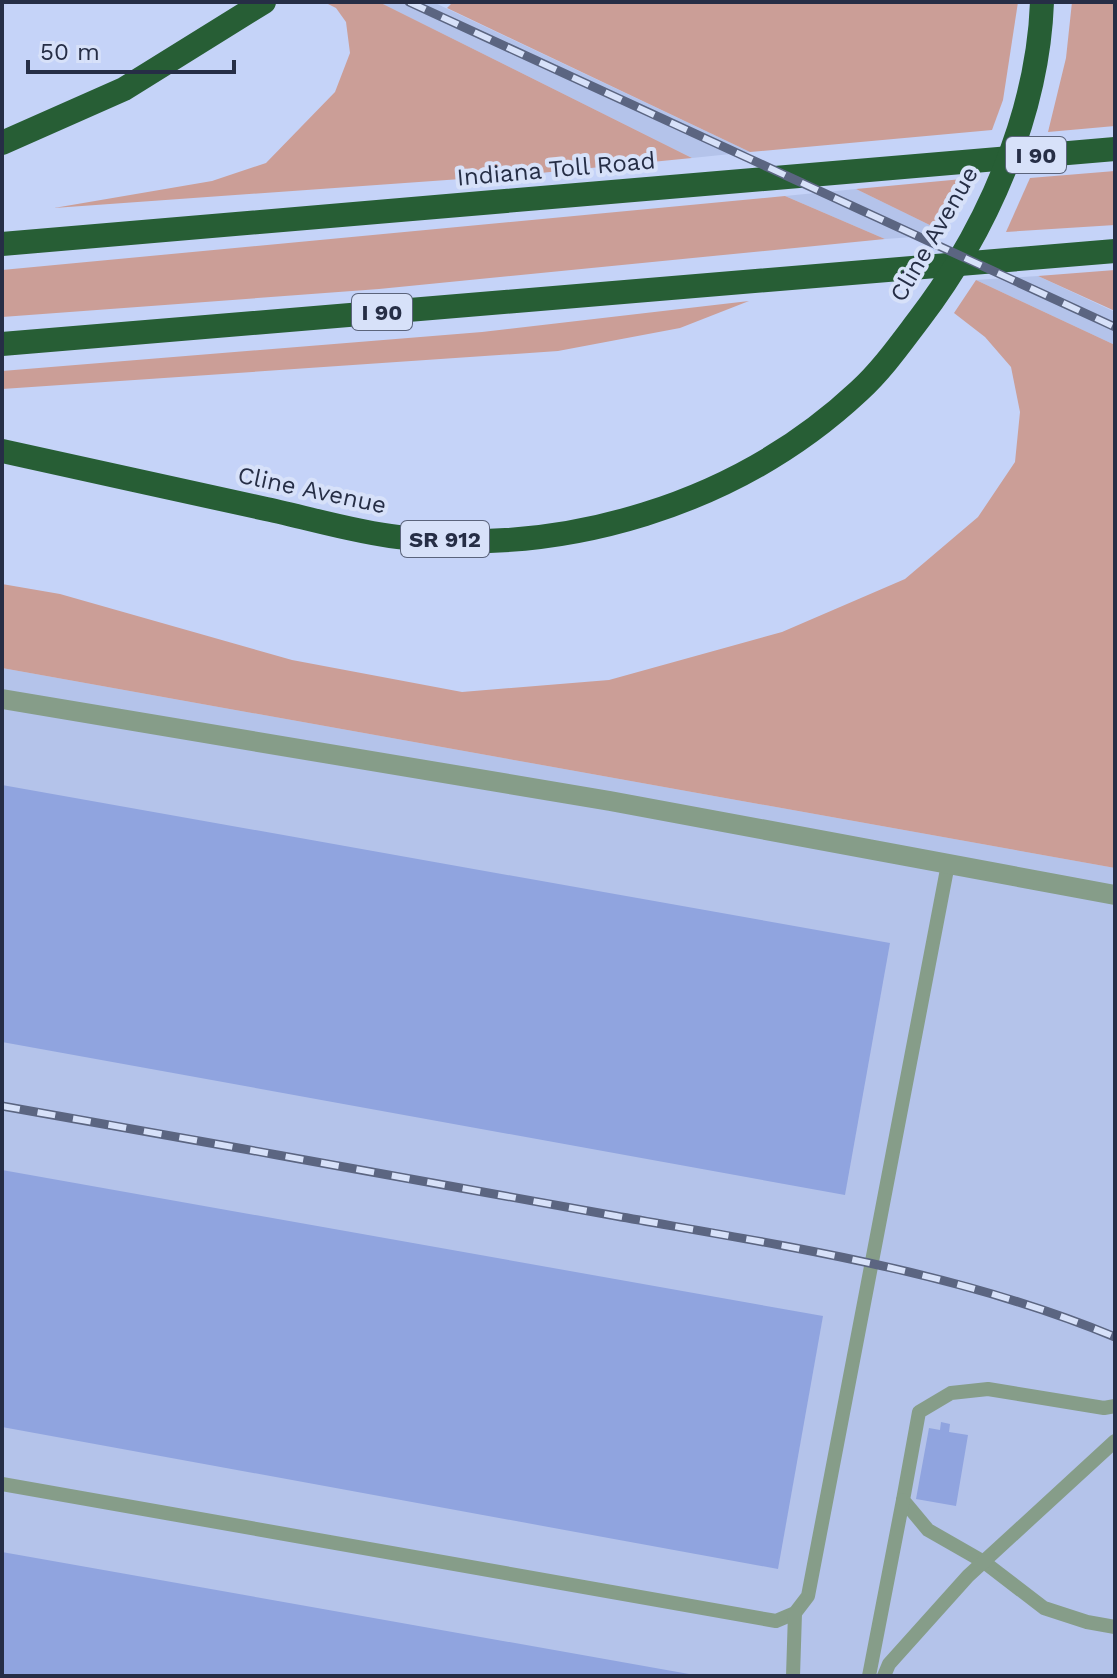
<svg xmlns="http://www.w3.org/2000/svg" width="1117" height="1678" font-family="'Work Sans',sans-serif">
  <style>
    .built { fill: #b4c3ea }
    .green { fill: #cb9e97 }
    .building { fill: #90a4df }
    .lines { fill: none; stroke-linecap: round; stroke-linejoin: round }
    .service { stroke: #869d89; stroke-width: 14 }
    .minor { stroke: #869d89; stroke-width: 20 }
    .motorway { stroke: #275e35; stroke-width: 24 }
    .rail-casing { stroke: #5b6581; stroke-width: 9 }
    .rail { stroke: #d7e1f9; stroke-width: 6; stroke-dasharray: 18; stroke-linecap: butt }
    .labels { text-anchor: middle; stroke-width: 8; stroke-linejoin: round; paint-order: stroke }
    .shield { fill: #d7e1f9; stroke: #5b647c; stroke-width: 2 }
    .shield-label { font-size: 22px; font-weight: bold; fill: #262e46 }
    .street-label { font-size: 24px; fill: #262e46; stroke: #d7e1f9 }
  </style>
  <rect width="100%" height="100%" fill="#c5d3f8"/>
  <!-- built -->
  <g class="built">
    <polygon points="379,2 433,2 750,152 692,158"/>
    <polygon points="856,189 944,232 941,235 885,239 785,196"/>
    <polygon points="1038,276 1115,312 1115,345 976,280"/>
    <polygon points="2,668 1115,868 1115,1676 2,1676"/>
  </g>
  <!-- green -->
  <g class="green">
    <polygon points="324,2 379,2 692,158 530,174 54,208 212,181 266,163 335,92 350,53 346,22 336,8"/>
    <polygon points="453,2 1018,2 1003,100 992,130 750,152 447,8"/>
    <polygon points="1072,2 1115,2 1115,126 1048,132 1066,58"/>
    <polygon points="1115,171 1115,225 1006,232 1030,178"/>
    <polygon points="973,178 944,232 856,189"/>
    <polygon points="785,196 885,239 379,289 2,317 2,270"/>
    <polygon points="1115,270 1115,311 1038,276"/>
    <polygon points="976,280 1115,345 1115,868 2,668 2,584 60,594 292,660 462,692 609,680 782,632 905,579 978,517 1015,462 1020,412 1011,367 985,337 954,313"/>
    <polygon points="749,301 680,328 558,351 2,389 2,371 482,332"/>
  </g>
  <!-- building -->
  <g class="building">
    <polygon points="2,785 890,943 845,1195 2,1042"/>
    <polygon points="2,1170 823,1316 778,1569 2,1427"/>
    <polygon points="941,1422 950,1424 949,1432 968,1435 956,1506 916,1499 929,1428 940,1430"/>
    <polygon points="2,1552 689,1674 689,1676 2,1676"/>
  </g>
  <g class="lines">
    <!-- service -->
    <g class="service">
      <polyline points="1115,1406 1104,1408 988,1389 951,1393 919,1412 903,1500 928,1530 984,1562 1044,1608 1087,1622 1115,1627"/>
      <polyline points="2,1484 776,1621 795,1613 808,1596 948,864"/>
      <polyline points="793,1676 795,1613"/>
      <polyline points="869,1676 903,1500"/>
      <polyline points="884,1676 889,1664 968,1576 1115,1441"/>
    </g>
    <!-- minor -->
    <polyline class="minor" points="2,699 610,801 1115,895"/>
    <!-- motorway -->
    <g class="motorway">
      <polyline points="2,143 124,89 264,2"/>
      <polyline points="2,244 1115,149"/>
      <polyline points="2,344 1115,251"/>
      <path d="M2,451C90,470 178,490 266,509C309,518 354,532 398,537C563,557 737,505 859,391C882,370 901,343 920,318C987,230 1038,114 1042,2"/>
    </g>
    <!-- rail casing -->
    <g class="rail-casing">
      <g id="rail">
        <polyline points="409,2 1115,327"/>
        <path d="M2,1106C207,1142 411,1179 616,1216C785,1246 956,1271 1115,1337"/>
      </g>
    </g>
    <!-- rail -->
    <use href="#rail" class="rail"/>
  </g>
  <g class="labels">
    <!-- shield labels -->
    <g class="shield">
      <rect x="1006" y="137" width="60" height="36" rx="6"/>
      <rect x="352" y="294" width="60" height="36" rx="6"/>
      <rect x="401" y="521" width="88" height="36" rx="6"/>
    </g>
    <g class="shield-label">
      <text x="1036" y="163">I 90</text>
      <text x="382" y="320">I 90</text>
      <text x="445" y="547">SR 912</text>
    </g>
    <!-- street labels -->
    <g class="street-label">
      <text transform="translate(556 169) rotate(-5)" y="8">Indiana Toll Road</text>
      <text transform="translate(934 234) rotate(-60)" y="8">Cline Avenue</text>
      <text transform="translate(312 490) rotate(12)" y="8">Cline Avenue</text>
    </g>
  </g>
  <!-- border -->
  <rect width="1117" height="1678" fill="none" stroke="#262e46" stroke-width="8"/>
  <!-- scale -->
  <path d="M28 60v12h206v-12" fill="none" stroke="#262e46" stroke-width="4"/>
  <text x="40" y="60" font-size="24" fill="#262e46" stroke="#d7e1f9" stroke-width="6" paint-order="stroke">50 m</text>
</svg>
